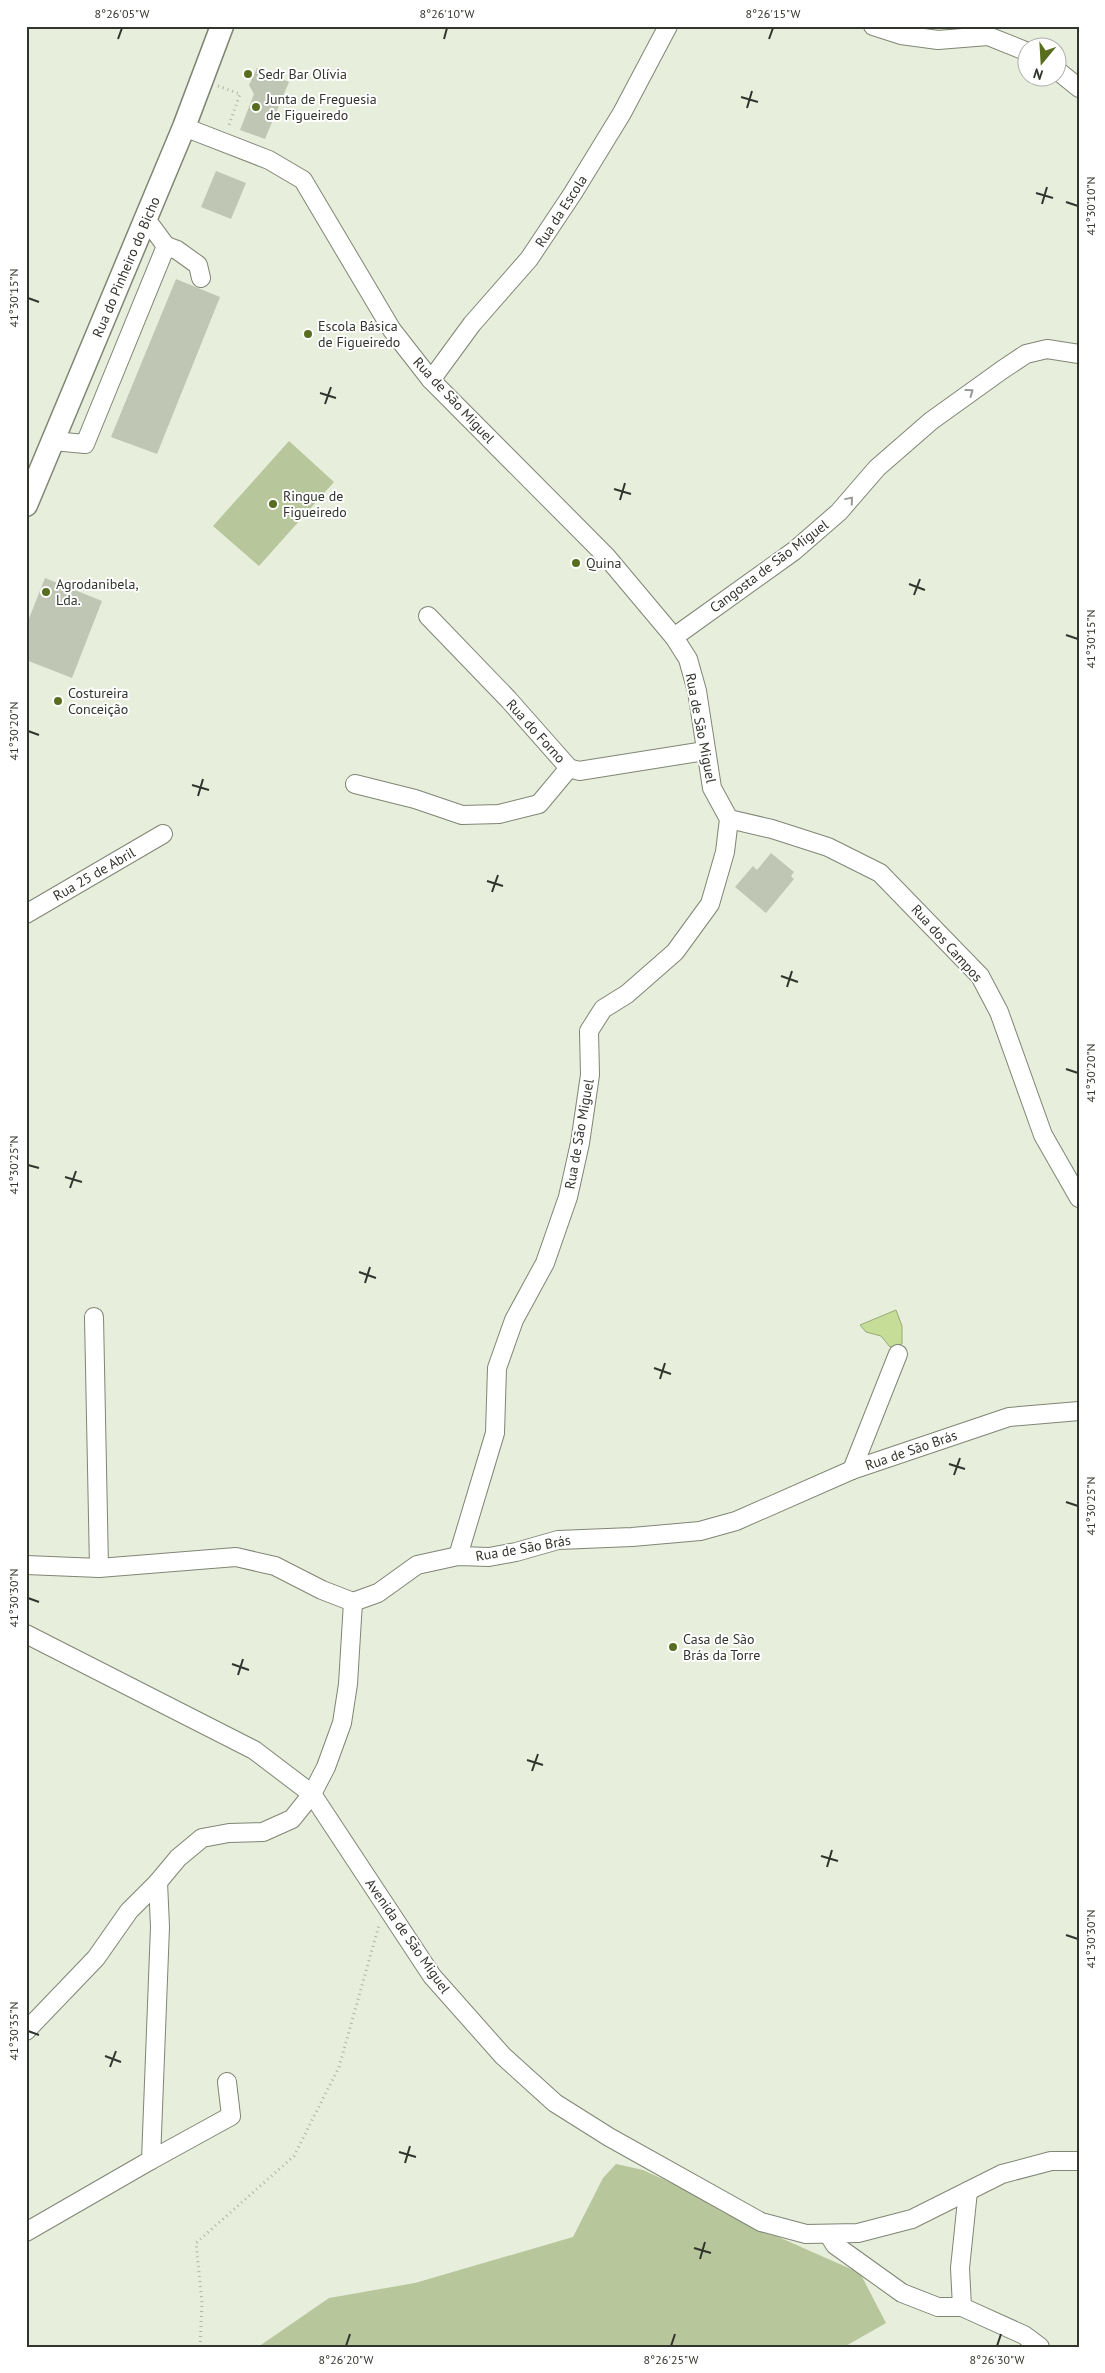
<svg xmlns="http://www.w3.org/2000/svg" width="1105" height="2373" font-family="'PT Sans',sans-serif">
  <style>
    .green { fill: #b7c69b }
    .water { fill: #c5dd96; stroke: #99ab76 }
    .building { fill: #bfc6b3 }
    .lines { fill: none; stroke-linecap: round; stroke-linejoin: round }
    .minor-casing { stroke: #7f8674; stroke-width: 20 }
    .major-casing { stroke: #7f8674; stroke-width: 25 }
    .path { stroke: #b0b6a6; stroke-width: 3; stroke-dasharray: 1 4; stroke-linecap: butt }
    .minor { stroke: #fff; stroke-width: 18 }
    .major { stroke: #fff; stroke-width: 22 }
    .oneway { stroke: #989a96 }
    .ticks { fill: none; stroke: #32352d; stroke-width: 2 }
    .poi-dot { fill: #586e1e; stroke: #fff; stroke-width: 2 }
    .labels { text-anchor: middle; stroke-width: 4; stroke-linejoin: round; paint-order: stroke }
    .poi-label { font-size: 14px; fill: #32352d; stroke: #fff; text-anchor: start }
    .street-label { font-size: 14px; fill: #32352d; stroke: #fff }
    .neatline { fill: none; stroke: #32352d; stroke-width: 2 }
    .ticks-label { font-size: 12px; text-anchor: middle; fill: #32352d }
  </style>
  <rect width="100%" height="100%" fill="#e7eedb"/>
  <!-- green -->
  <g class="green">
    <polygon points="289,441 334,482 259,566 213,526"/>
    <polygon points="616,2164 643,2170 678,2186 724,2213 860,2273 886,2323 844,2347 258,2347 329,2298 415,2283 573,2237 603,2178"/>
  </g>
  <!-- water -->
  <polygon class="water" points="896,1310 902,1326 902,1344 890,1347 881,1336 866,1332 860,1325"/>
  <!-- building -->
  <g class="building">
    <polygon points="257,68 289,82 265,139 240,130 254,94 249,85"/>
    <polygon points="216,171 246,183 231,219 201,207"/>
    <polygon points="176,279 220,297 157,454 111,437"/>
    <polygon points="45,578 102,601 72,678 26,660 26,626"/>
    <polygon points="771,853 794,872 791,876 794,879 766,913 735,887 753,866 757,870"/>
  </g>
  <g class="lines">
    <!-- minor casing -->
    <g class="minor-casing">
      <g id="minor">
        <polyline points="873,26 901,35 938,40 988,36 1028,52"/>
        <polyline points="1058,71 1079,88"/>
        <polyline points="184,127 269,160 303,180 392,330 431,380 606,556 674,637 688,659 697,691 712,788 729,819 725,852 710,904 675,952 627,994 603,1009 589,1031 590,1075 580,1143 568,1197 545,1263 514,1320 497,1368 495,1433 458,1556"/>
        <polyline points="166,246 177,250 198,265 201,278"/>
        <polyline points="431,380 472,324 529,259 573,193 622,113 668,26"/>
        <polyline points="53,441 85,444 166,246 146,219"/>
        <polyline points="428,616 508,699 569,768 579,771 705,751"/>
        <polyline points="674,637 794,551 839,512 877,468 931,421 1002,370 1026,354 1047,349 1079,354"/>
        <polyline points="355,784 415,799 462,815 499,814 539,804 569,768"/>
        <polyline points="729,819 772,829 828,847 880,873 980,976 999,1012 1043,1135 1079,1198"/>
        <polyline points="26,914 163,834"/>
        <polyline points="94,1317 99,1568"/>
        <polyline points="852,1470 898,1354"/>
        <polyline points="26,1565 99,1568 236,1557 275,1566 322,1590 353,1602 378,1593 417,1565 458,1556 489,1557 516,1552 558,1540 632,1537 700,1531 736,1521 852,1470 1009,1417 1079,1411"/>
        <polyline points="26,1634 254,1750 312,1794 432,1976 503,2056 555,2103 609,2137 761,2222 806,2234 858,2233 912,2219 1002,2174 1051,2161 1079,2161"/>
        <polyline points="158,1882 160,1927 151,2160 231,2116 227,2082"/>
        <polyline points="26,2031 96,1958 129,1911 158,1882 178,1858 202,1838 229,1833 263,1832 292,1819 312,1794 326,1767 342,1723 348,1684 353,1602"/>
        <polyline points="26,2232 151,2160"/>
        <polyline points="828,2234 835,2245 902,2293 938,2307 962,2307 1024,2335 1040,2347"/>
        <polyline points="962,2307 960,2268 968,2191"/>
      </g>
    </g>
    <!-- major casing -->
    <g class="major-casing">
      <polyline id="major" points="26,505 184,127 222,26"/>
    </g>
    <!-- path -->
    <g class="path">
      <polyline points="218,86 240,94 228,128"/>
      <polyline points="200,2347 202,2303 196,2243 294,2156 339,2067 379,1925"/>
    </g>
    <!-- minor -->
    <use href="#minor" class="minor"/>
    <!-- major -->
    <use href="#major" class="major"/>
  </g>
  <!-- one-way arrows -->
  <defs><path id="oneway-chevron" d="M-2-3.5L2.5 0L-2 3.5" fill="none" stroke-width="1.6" stroke-linecap="round" stroke-linejoin="round" transform="scale(1.25)"/></defs>
  <g class="oneway">
    <use href="#oneway-chevron" transform="translate(970 392) rotate(-36)"/>
    <use href="#oneway-chevron" transform="translate(850 500) rotate(-50)"/>
  </g>
  <!-- ticks -->
  <path class="ticks" d="M118,39L122,28M444,39L447,28M769,39L773,28M741,97L758,102M747,108L752,91M1036,193L1053,198M1066,202L1078,206M1042,204L1047,187M28,298L39,302M320,393L336,398M325,404L331,387M614,489L631,494M620,500L625,483M909,584L925,590M914,595L920,579M1066,635L1078,639M28,731L39,735M192,785L209,790M198,796L203,779M487,881L503,886M492,892L498,875M781,976L798,982M787,987L792,971M1066,1069L1078,1073M28,1165L39,1168M65,1177L82,1182M70,1188L76,1171M359,1272L376,1278M365,1283L370,1267M654,1368L671,1374M660,1379L665,1363M949,1464L965,1469M954,1475L960,1458M1066,1502L1078,1506M28,1598L39,1602M232,1664L249,1670M238,1675L243,1659M527,1760L543,1765M532,1771L538,1754M821,1856L838,1861M827,1867L832,1850M1066,1935L1078,1939M28,2031L39,2035M105,2056L121,2062M110,2067L116,2051M399,2152L416,2157M405,2163L410,2146M694,2248L711,2253M700,2259L705,2242M346,2346L350,2334M671,2346L675,2334M997,2346L1001,2334"/>
  <!-- markers -->
  <g class="poi-dot">
    <circle cx="248" cy="74" r="5"/>
    <circle cx="256" cy="107" r="5"/>
    <circle cx="308" cy="334" r="5"/>
    <circle cx="273" cy="504" r="5"/>
    <circle cx="576" cy="563" r="5"/>
    <circle cx="46" cy="592" r="5"/>
    <circle cx="58" cy="701" r="5"/>
    <circle cx="673" cy="1647" r="5"/>
  </g>
  <g class="labels">
    <!-- poi labels -->
    <g class="poi-label">
      <text x="258" y="79">Sedr Bar Olívia</text>
      <text x="266" y="104">Junta de Freguesia<tspan x="266" dy="16">de Figueiredo</tspan></text>
      <text x="318" y="331">Escola Básica<tspan x="318" dy="16">de Figueiredo</tspan></text>
      <text x="283" y="501">Ringue de<tspan x="283" dy="16">Figueiredo</tspan></text>
      <text x="586" y="568">Quina</text>
      <text x="56" y="589">Agrodanibela,<tspan x="56" dy="16">Lda.</tspan></text>
      <text x="68" y="698">Costureira<tspan x="68" dy="16">Conceição</tspan></text>
      <text x="683" y="1644">Casa de São<tspan x="683" dy="16">Brás da Torre</tspan></text>
    </g>
    <!-- street labels -->
    <g class="street-label">
      <text transform="translate(561 211) rotate(-57)" y="5">Rua da Escola</text>
      <text transform="translate(126 267) rotate(-67)" y="5">Rua do Pinheiro do Bicho</text>
      <text transform="translate(454 400) rotate(47)" y="5">Rua de São Miguel</text>
      <text transform="translate(769 566) rotate(-37)" y="5">Cangosta de São Miguel</text>
      <text transform="translate(701 728) rotate(79)" y="5">Rua de São Miguel</text>
      <text transform="translate(536 731) rotate(48)" y="5">Rua do Forno</text>
      <text transform="translate(94 874) rotate(-30)" y="5">Rua 25 de Abril</text>
      <text transform="translate(947 943) rotate(48)" y="5">Rua dos Campos</text>
      <text transform="translate(579 1134) rotate(-80)" y="5">Rua de São Miguel</text>
      <text transform="translate(911 1450) rotate(-19)" y="5">Rua de São Brás</text>
      <text transform="translate(523 1548) rotate(-10)" y="5">Rua de São Brás</text>
      <text transform="translate(408 1936) rotate(55)" y="5">Avenida de São Miguel</text>
    </g>
  </g>
  <!-- border -->
  <rect width="1105" height="2373" fill="none" stroke="#ffffff" stroke-width="55"/>
  <!-- north arrow -->
  <g transform="translate(1042 62) rotate(198)"><circle r="24" fill="#ffffff" stroke="#adaeab"/>
  <path d="M0-4L9 19L0 12L-9 19Z" fill="#586e1e"/>
  <text y="-8" font-size="14" font-weight="bold" text-anchor="middle" fill="#32352d">N</text>
  </g>
  <rect x="28" y="28" width="1050" height="2318" class="neatline"/>
  <g class="ticks-label">
    <text x="122" y="18">8°26'05"W</text>
    <text x="447" y="18">8°26'10"W</text>
    <text x="773" y="18">8°26'15"W</text>
    <text transform="translate(1091 206) rotate(-90)" y="4">41°30'10"N</text>
    <text transform="translate(14 298) rotate(-90)" y="4">41°30'15"N</text>
    <text transform="translate(1091 639) rotate(-90)" y="4">41°30'15"N</text>
    <text transform="translate(14 731) rotate(-90)" y="4">41°30'20"N</text>
    <text transform="translate(1091 1073) rotate(-90)" y="4">41°30'20"N</text>
    <text transform="translate(14 1165) rotate(-90)" y="4">41°30'25"N</text>
    <text transform="translate(1091 1506) rotate(-90)" y="4">41°30'25"N</text>
    <text transform="translate(14 1598) rotate(-90)" y="4">41°30'30"N</text>
    <text transform="translate(1091 1939) rotate(-90)" y="4">41°30'30"N</text>
    <text transform="translate(14 2031) rotate(-90)" y="4">41°30'35"N</text>
    <text x="346" y="2364">8°26'20"W</text>
    <text x="671" y="2364">8°26'25"W</text>
    <text x="997" y="2364">8°26'30"W</text>
  </g>
</svg>
